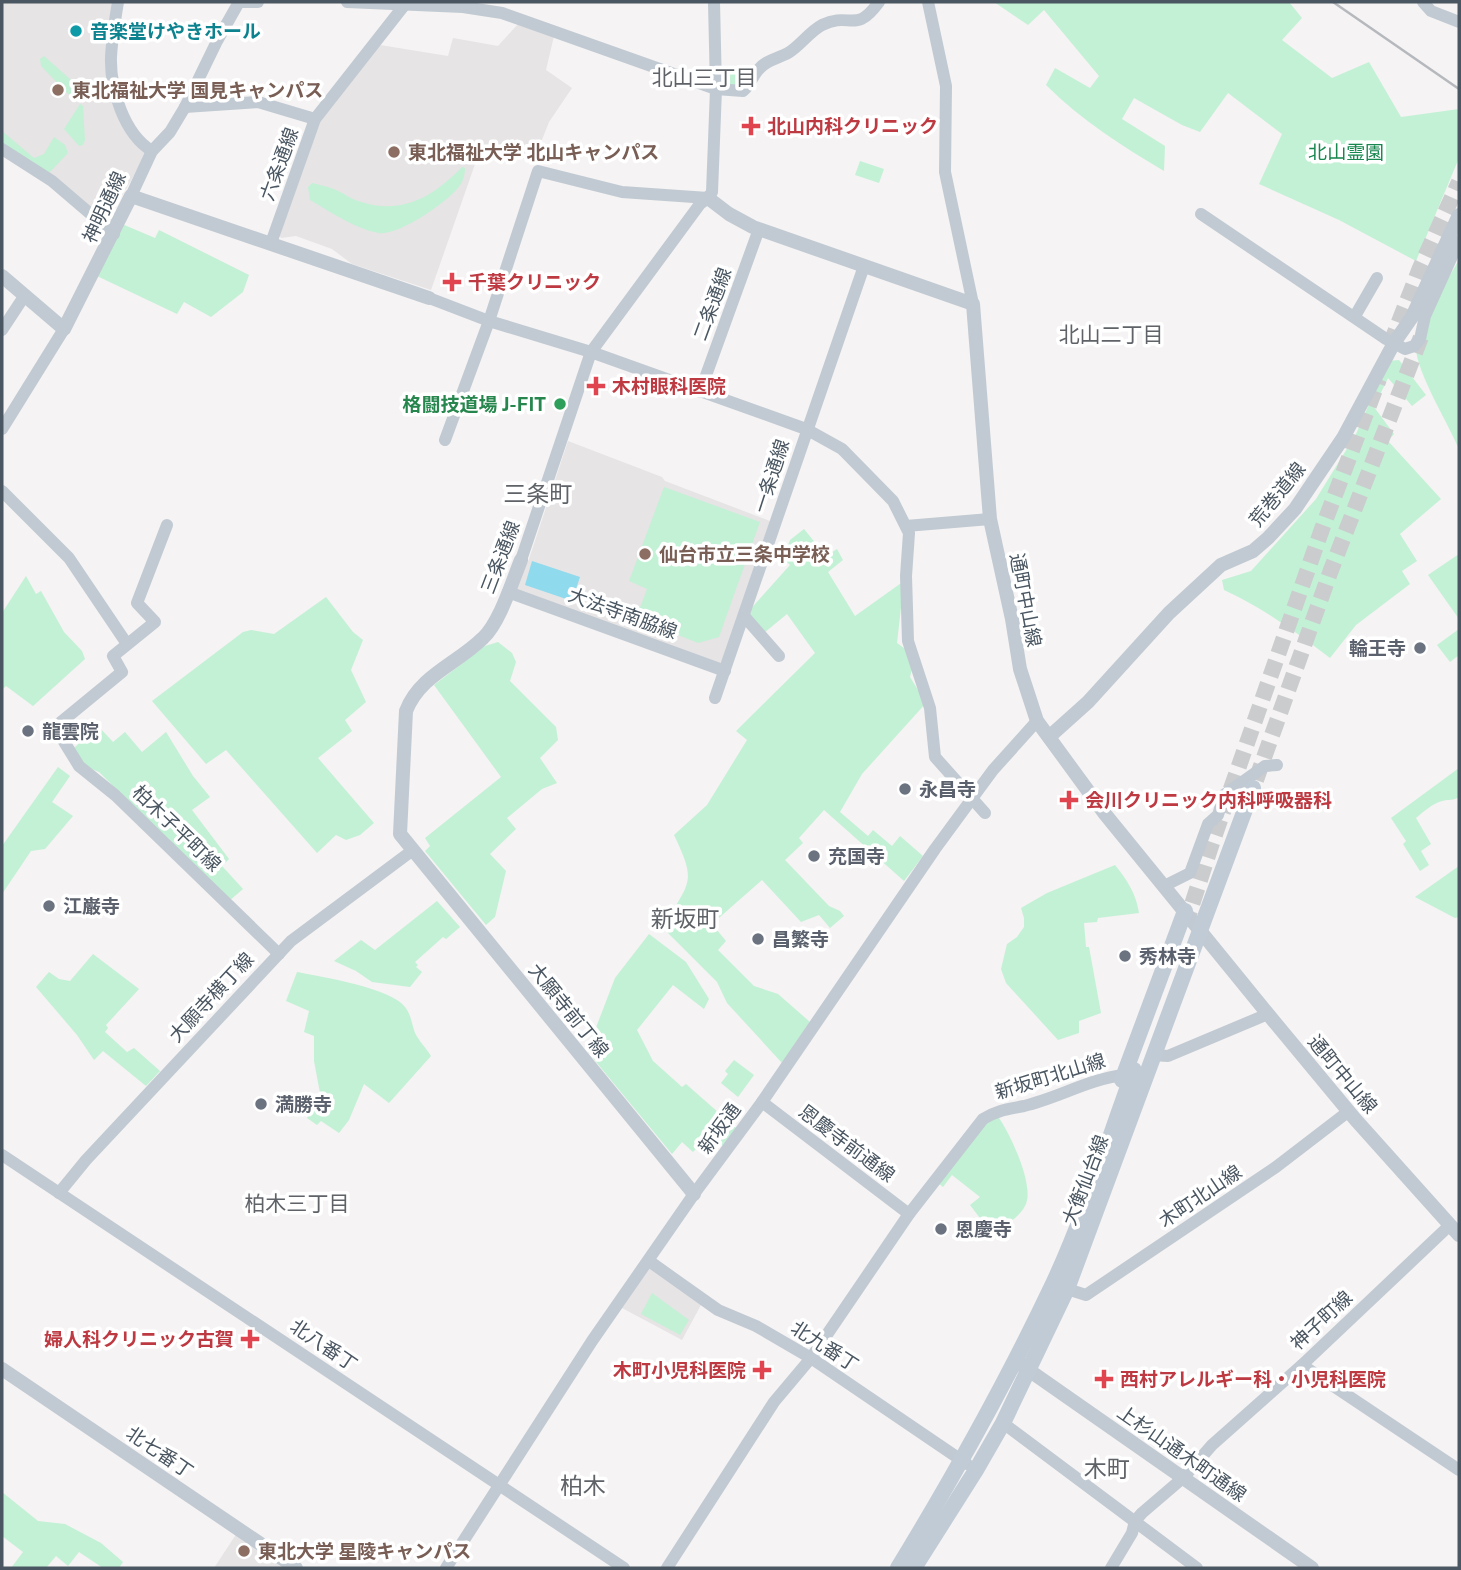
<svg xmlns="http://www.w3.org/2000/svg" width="1461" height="1570" font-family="'Public Sans','Noto Sans JP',sans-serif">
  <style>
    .education { fill: #e6e4e5 }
    .green { fill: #c3f1d5 }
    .water { fill: #90daee }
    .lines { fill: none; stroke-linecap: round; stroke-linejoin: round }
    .secondary-tunnel { stroke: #caccce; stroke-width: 16; stroke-dasharray: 16 8; stroke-linecap: butt }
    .minor { stroke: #c1cad2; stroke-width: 12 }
    .tertiary { stroke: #c1cad2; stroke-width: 14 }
    .secondary { stroke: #c1cbd6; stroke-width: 16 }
    .rail { stroke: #b5b8bd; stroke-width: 2.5 }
    .culture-dot { fill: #0f9aa8; stroke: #fff; stroke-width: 2.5 }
    .education-dot { fill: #8d6e63; stroke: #fff; stroke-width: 2.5 }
    .health-dot { fill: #e0444e; stroke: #fff; stroke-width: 2.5 }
    .leisure-dot { fill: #2e9e5b; stroke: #fff; stroke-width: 2.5 }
    .worship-dot { fill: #6b7280; stroke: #fff; stroke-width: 2.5 }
    .labels { text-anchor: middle; stroke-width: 7; stroke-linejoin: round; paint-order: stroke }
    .culture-label { font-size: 19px; font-weight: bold; fill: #0d838f; stroke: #fff; text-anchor: start }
    .education-label { font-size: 19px; font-weight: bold; fill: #785e54; stroke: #fff; text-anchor: start }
    .health-label { font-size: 19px; font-weight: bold; fill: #be3a42; stroke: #fff; text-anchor: start }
    .park-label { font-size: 19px; fill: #17864f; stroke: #fff }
    .street-label { font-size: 19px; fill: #4a5661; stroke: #fff }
    .leisure-label { font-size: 19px; font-weight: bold; fill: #27864d; stroke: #fff; text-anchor: end }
    .worship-label { font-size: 19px; font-weight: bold; fill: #5b616d; stroke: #fff; text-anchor: start }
    .neighbourhood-label { font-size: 21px; fill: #5f6368; stroke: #fff }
    .quarter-label { font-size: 23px; fill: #5f6368; stroke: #fff }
  </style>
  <rect width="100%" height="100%" fill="#f5f3f3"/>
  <!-- education -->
  <g class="education">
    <polygon points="2,2 114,2 108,64 120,117 147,154 105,224 2,145"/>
    <polygon points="519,23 554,36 546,70 572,88 549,122 534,160 531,161 481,147 431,290 352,264 332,249 296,236 281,238 279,235 318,122 380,45 448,56 453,38 498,46"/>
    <polygon points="568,441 662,477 665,481 770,521 721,667 514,592 529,559"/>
    <polygon points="650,1266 702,1303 682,1340 622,1308"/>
    <polygon points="237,1533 288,1568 214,1568"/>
  </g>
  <!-- green -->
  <g class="green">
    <path d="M994,2H1289L1302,18L1282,40L1332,78L1369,62L1401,117L1459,109V158L1416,261L1339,220L1259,184L1282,134L1228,93L1200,132L1182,125L1134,98L1122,119L1165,146L1164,171C1122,146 1081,120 1046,85L1055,68L1090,88L1099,76L1044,10L1028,25Z"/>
    <polygon points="44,56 71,80 76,89 73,94 68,94 41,66 40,59"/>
    <polygon points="720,66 751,68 754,72 748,85 718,86"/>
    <polygon points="80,104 83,106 85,140 83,145 79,146 64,129"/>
    <polygon points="2,131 34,158 44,154 54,137 65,145 68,153 49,173 2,143"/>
    <polygon points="860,161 884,169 879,183 855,175"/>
    <path d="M462,167L465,168C465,175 463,182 458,188C446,203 398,236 379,233C355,229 331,212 310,200L308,187L312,183C320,185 330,187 338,191C345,194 351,199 358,201C401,216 433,197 462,167Z"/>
    <polygon points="122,224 155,238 159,230 249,275 243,292 211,317 184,302 177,314 97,276"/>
    <path d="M1459,260V449C1449,425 1416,371 1416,348C1415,331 1449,277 1459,260Z"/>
    <path d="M1399,360L1426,395L1412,406L1388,378L1374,407L1394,434L1388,441L1441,499L1400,534L1417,561L1402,571L1410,584L1356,625L1330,658C1296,632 1263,608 1224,590L1222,580L1251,571L1316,499L1356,434L1388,361Z"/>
    <polygon points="664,487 760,522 719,637 698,643 636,618 647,589 629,581"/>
    <path d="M804,529L826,556L837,549L843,560L828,572L855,616L904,581L897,643L908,651L912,669L910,677L926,703L862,774L840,812L868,836L873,830L892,846L900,836L923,856L904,881L824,810L799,838L803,843L785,860L829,906L840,911L844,916L830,928L819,915L801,922L762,880L712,924L726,941L718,950L754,986L778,994L810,1022L782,1063L727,1003L717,982L668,933L664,925C690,881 697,883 674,835L707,805L747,740L736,731L815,653L787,614L764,633L747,613L790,565L783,558L790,540Z"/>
    <polygon points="1459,554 1459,619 1428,575"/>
    <polygon points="26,576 36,594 41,591 64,632 82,651 85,659 33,706 6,686 2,690 2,613"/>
    <polygon points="326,597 353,632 363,640 351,670 366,702 345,720 352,731 318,758 374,823 360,835 346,840 336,835 317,853 226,750 206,764 152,701 243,632 251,630 274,634"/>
    <polygon points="1459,629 1459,655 1450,662 1437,645"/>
    <polygon points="498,642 512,653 516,662 510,681 556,727 558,740 540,758 557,783 542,789 507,818 516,829 490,854 506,871 495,917 486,925 425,851 430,846 425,838 501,777 434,685 485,646"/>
    <polygon points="98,726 113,742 125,732 142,752 166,732 193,776 210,797 192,810 229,859 222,866 243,889 229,901 99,772 81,765 74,748"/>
    <polygon points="58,767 70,776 52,802 73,816 45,849 31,851 2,894 2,846"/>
    <path d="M1459,768V797C1453,801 1449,799 1442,801C1432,804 1423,812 1416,818L1431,844L1421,851L1429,865L1420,871L1403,844L1406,841L1391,818Z"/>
    <path d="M1115,865C1127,880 1136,893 1139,913L1098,918L1097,922L1084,923L1086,947H1089L1101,1013L1079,1021V1033L1058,1040L1006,983L1001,969L1007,944L1017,937L1024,927V918L1021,908L1047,893Z"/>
    <polygon points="1459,866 1459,917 1455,918 1415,897"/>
    <polygon points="437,901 460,927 446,939 443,937 415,962 418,965 416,967 422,972 410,987 372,982 356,971 334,961 361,940 375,950"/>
    <polygon points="649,934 686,962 709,999 704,1009 673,985 637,1030 653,1061 682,1087 686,1084 736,1128 723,1146 716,1139 707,1147 701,1144 693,1152 682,1142 672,1154 587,1051 615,978"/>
    <polygon points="93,954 139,989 106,1025 108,1028 105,1032 127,1052 134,1048 160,1071 146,1086 103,1051 94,1060 77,1035 36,987 49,972 59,979 70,981"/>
    <path d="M297,972C323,977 391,988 405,1007C411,1014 412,1025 415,1033C419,1041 426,1048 431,1056L389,1103L364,1084L349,1120L339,1133L321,1121L317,1125L307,1118L320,1093L314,1061V1036L304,1032L309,1011L286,1001Z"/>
    <polygon points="734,1060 754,1075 738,1097 721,1083 728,1074 725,1071"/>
    <path d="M997,1115C1009,1131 1036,1187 1025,1206C1019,1218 1003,1226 992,1234L970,1205L980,1197L952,1175L943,1187L937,1182L984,1123Z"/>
    <polygon points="652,1293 689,1320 680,1335 641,1314"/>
    <polygon points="2,1492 38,1521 65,1524 101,1543 123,1562 119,1568 103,1568 79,1552 68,1566 56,1556 46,1568 11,1568 23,1552 2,1536"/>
  </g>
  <!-- water -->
  <polygon class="water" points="532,561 580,577 572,601 525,585"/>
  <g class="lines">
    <!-- secondary-tunnel -->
    <g class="secondary-tunnel">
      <polyline points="1390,345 1420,268 1459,182"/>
      <polyline points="1256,780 1331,570 1423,332"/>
      <polyline points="1185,926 1212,843 1322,529 1379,379"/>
    </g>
    <!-- minor -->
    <g class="minor">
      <path d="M118,2C115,20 112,39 111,57C110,89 124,134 152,151"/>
      <polyline points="238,2 258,2"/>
      <path d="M347,2L463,7L502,13L716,89L743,91C751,85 752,76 759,69C766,60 779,58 788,53C800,46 809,32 822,25C851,11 855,35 879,2"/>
      <polyline points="928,2 946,86 945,172 973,304"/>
      <polyline points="1423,2 1431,11 1459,22"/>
      <polyline points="185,107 258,102 315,119"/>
      <polyline points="2,149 52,181 114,234"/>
      <polyline points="131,196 152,151 170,132 185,107 217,41 239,2"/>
      <polyline points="708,198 712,192 716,89 714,2"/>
      <polyline points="1201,214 1386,339 1405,349 1414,346 1420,339 1425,316 1459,241"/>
      <polyline points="271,243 315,119 406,3"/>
      <polyline points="429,298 489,321 591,352 806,429 842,449 893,501 909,533 906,576 908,641 930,708 935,757 985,813"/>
      <polyline points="1355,316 1377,278"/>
      <polyline points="2,330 25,295"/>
      <polyline points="700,392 759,229"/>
      <polyline points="2,429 64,329"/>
      <polyline points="445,440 489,321 538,171 622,192 708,198"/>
      <polyline points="2,491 69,558 127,644"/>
      <polyline points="167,525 137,603 155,622 113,656 122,672 55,727 79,766 115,795 279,954"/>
      <polyline points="906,526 990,519"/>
      <polyline points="521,560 591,352 700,204 708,198"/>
      <polyline points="508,592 725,671"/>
      <polyline points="744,616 779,656"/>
      <polyline points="715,698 864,266"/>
      <polyline points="1164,886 1190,873 1208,824 1218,815 1224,795 1265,766 1277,765"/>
      <polyline points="1153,1055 1168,1056 1268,1014"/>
      <polyline points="762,1102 909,1214"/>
      <polyline points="2,1155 624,1568"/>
      <polyline points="59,1193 86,1160 291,941 413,850"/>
      <polyline points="649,1261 718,1310 756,1326 811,1358 967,1464"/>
      <polyline points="1067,1289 1086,1295 1276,1167 1349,1111"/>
      <polyline points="1302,1365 1459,1470"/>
      <polyline points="1003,1423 1197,1568"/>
      <polyline points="446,1568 592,1341 694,1194 762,1102 935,849 993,770 1037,721"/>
      <path d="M667,1568L774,1402L811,1358L909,1214L983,1119C997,1110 1009,1109 1024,1106C1058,1098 1089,1079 1124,1075"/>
      <polyline points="1111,1568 1132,1533 1135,1521 1142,1513 1184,1477 1212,1445 1302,1365 1450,1225"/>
    </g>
    <!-- tertiary -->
    <g class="tertiary">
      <polyline points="708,198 729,214 753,227 973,304 990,519 1012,619 1020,669 1037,721 1105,814 1272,1019 1355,1119 1459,1235"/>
      <polyline points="2,276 64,329 131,196 429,298"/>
      <path d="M521,560C512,582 500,622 483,638C457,664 420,675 406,711L400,834L694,1194"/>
      <polyline points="1049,737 1088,702 1169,613 1221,565 1253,551 1268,538 1295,509 1343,438 1394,343 1412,317 1459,215"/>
      <polyline points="1020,1364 1312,1568"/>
      <polyline points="2,1369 296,1568"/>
    </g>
    <!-- secondary -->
    <g class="secondary">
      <polyline points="1122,1080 1185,911"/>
      <path d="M898,1568C954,1476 1007,1381 1053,1284C1085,1215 1108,1141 1134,1070"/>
      <polyline points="914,1568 976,1470 1003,1423 1067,1289 1253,788"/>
    </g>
    <!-- rail -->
    <polyline class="rail" points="1333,2 1459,89"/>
  </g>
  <!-- markers -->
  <circle class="culture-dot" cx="76" cy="31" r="7"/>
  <g class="education-dot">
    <circle cx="58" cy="90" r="7"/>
    <circle cx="394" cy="152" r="7"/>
    <circle cx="645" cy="554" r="7"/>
    <circle cx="244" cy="1551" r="7"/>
  </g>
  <g class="health-dot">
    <path d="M747.5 115.5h7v7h7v7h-7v7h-7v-7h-7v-7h7z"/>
    <path d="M448.5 271.5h7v7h7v7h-7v7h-7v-7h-7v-7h7z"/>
    <path d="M592.5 375.5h7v7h7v7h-7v7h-7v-7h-7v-7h7z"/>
    <path d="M1065.5 789.5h7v7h7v7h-7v7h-7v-7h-7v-7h7z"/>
    <path d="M246.5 1328.5h7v7h7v7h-7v7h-7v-7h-7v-7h7z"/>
    <path d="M758.5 1359.5h7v7h7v7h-7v7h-7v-7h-7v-7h7z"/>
    <path d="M1100.5 1368.5h7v7h7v7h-7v7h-7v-7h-7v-7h7z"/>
  </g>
  <circle class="leisure-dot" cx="560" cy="404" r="7"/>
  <g class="worship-dot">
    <circle cx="1420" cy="648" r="7"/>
    <circle cx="28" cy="731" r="7"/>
    <circle cx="905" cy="789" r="7"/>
    <circle cx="814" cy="856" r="7"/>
    <circle cx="49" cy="906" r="7"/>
    <circle cx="758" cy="939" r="7"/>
    <circle cx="1125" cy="956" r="7"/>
    <circle cx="261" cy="1104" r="7"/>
    <circle cx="941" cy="1229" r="7"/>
  </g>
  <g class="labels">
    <!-- culture labels -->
    <g class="culture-label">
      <text x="90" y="38">音楽堂けやきホール</text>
    </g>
    <!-- education labels -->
    <g class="education-label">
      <text x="72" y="97">東北福祉大学 国見キャンパス</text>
      <text x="408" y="159">東北福祉大学 北山キャンパス</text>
      <text x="659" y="561">仙台市立三条中学校</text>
      <text x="258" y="1558">東北大学 星陵キャンパス</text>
    </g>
    <!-- health labels -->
    <g class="health-label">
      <text x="767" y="133">北山内科クリニック</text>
      <text x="468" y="289">千葉クリニック</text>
      <text x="612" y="393">木村眼科医院</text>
      <text x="1085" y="807">会川クリニック内科呼吸器科</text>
      <text x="234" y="1346" text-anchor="end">婦人科クリニック古賀</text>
      <text x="746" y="1377" text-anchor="end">木町小児科医院</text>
      <text x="1120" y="1386">西村アレルギー科・小児科医院</text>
    </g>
    <!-- park labels -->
    <g class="park-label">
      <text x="1346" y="159">北山霊園</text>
    </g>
    <!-- street labels -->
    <g class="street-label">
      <text transform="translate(279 164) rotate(-70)" y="7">六条通線</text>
      <text transform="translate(104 207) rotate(-65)" y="7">神明通線</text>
      <text transform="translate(712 304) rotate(-70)" y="7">二条通線</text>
      <text transform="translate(771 476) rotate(-72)" y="7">一条通線</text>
      <text transform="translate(1277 494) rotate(-51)" y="7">荒巻道線</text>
      <text transform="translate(500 557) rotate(-69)" y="7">三条通線</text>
      <text transform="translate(1026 600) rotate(79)" y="7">通町中山線</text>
      <text transform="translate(623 613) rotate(20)" y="7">大法寺南脇線</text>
      <text transform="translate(177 828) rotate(44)" y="7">柏木子平町線</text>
      <text transform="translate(211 997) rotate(-47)" y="7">大願寺横丁線</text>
      <text transform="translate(569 1010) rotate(51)" y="7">大願寺前丁線</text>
      <text transform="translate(1343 1074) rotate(50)" y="7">通町中山線</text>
      <text transform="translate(1050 1076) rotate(-17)" y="7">新坂町北山線</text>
      <text transform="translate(719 1128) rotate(-54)" y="7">新坂通</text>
      <text transform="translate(847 1143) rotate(37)" y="7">恩慶寺前通線</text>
      <text transform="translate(1085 1180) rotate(-69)" y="7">大衡仙台線</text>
      <text transform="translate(1200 1196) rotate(-34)" y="7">木町北山線</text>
      <text transform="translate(1321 1320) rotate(-43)" y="7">神子町線</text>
      <text transform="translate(324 1345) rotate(34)" y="7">北八番丁</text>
      <text transform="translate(825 1346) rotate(33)" y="7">北九番丁</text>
      <text transform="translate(160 1452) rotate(34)" y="7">北七番丁</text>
      <text transform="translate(1182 1453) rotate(35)" y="7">上杉山通木町通線</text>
    </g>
    <!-- leisure labels -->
    <g class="leisure-label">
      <text x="546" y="411">格闘技道場 J-FIT</text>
    </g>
    <!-- worship labels -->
    <g class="worship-label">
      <text x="1406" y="655" text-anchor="end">輪王寺</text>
      <text x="42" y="738">龍雲院</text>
      <text x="919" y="796">永昌寺</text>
      <text x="828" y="863">充国寺</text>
      <text x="63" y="913">江巌寺</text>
      <text x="772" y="946">昌繁寺</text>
      <text x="1139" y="963">秀林寺</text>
      <text x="275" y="1111">満勝寺</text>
      <text x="955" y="1236">恩慶寺</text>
    </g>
    <!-- neighbourhood labels -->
    <g class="neighbourhood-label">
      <text x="704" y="85">北山三丁目</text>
      <text x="1111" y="342">北山二丁目</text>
      <text x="297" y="1211">柏木三丁目</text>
    </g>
    <!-- quarter labels -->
    <g class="quarter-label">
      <text x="538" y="502">三条町</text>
      <text x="685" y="927">新坂町</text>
      <text x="1107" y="1477">木町</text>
      <text x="583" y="1494">柏木</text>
    </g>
  </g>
  <!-- border -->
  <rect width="1461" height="1570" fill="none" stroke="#4a5661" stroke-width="7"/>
</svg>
